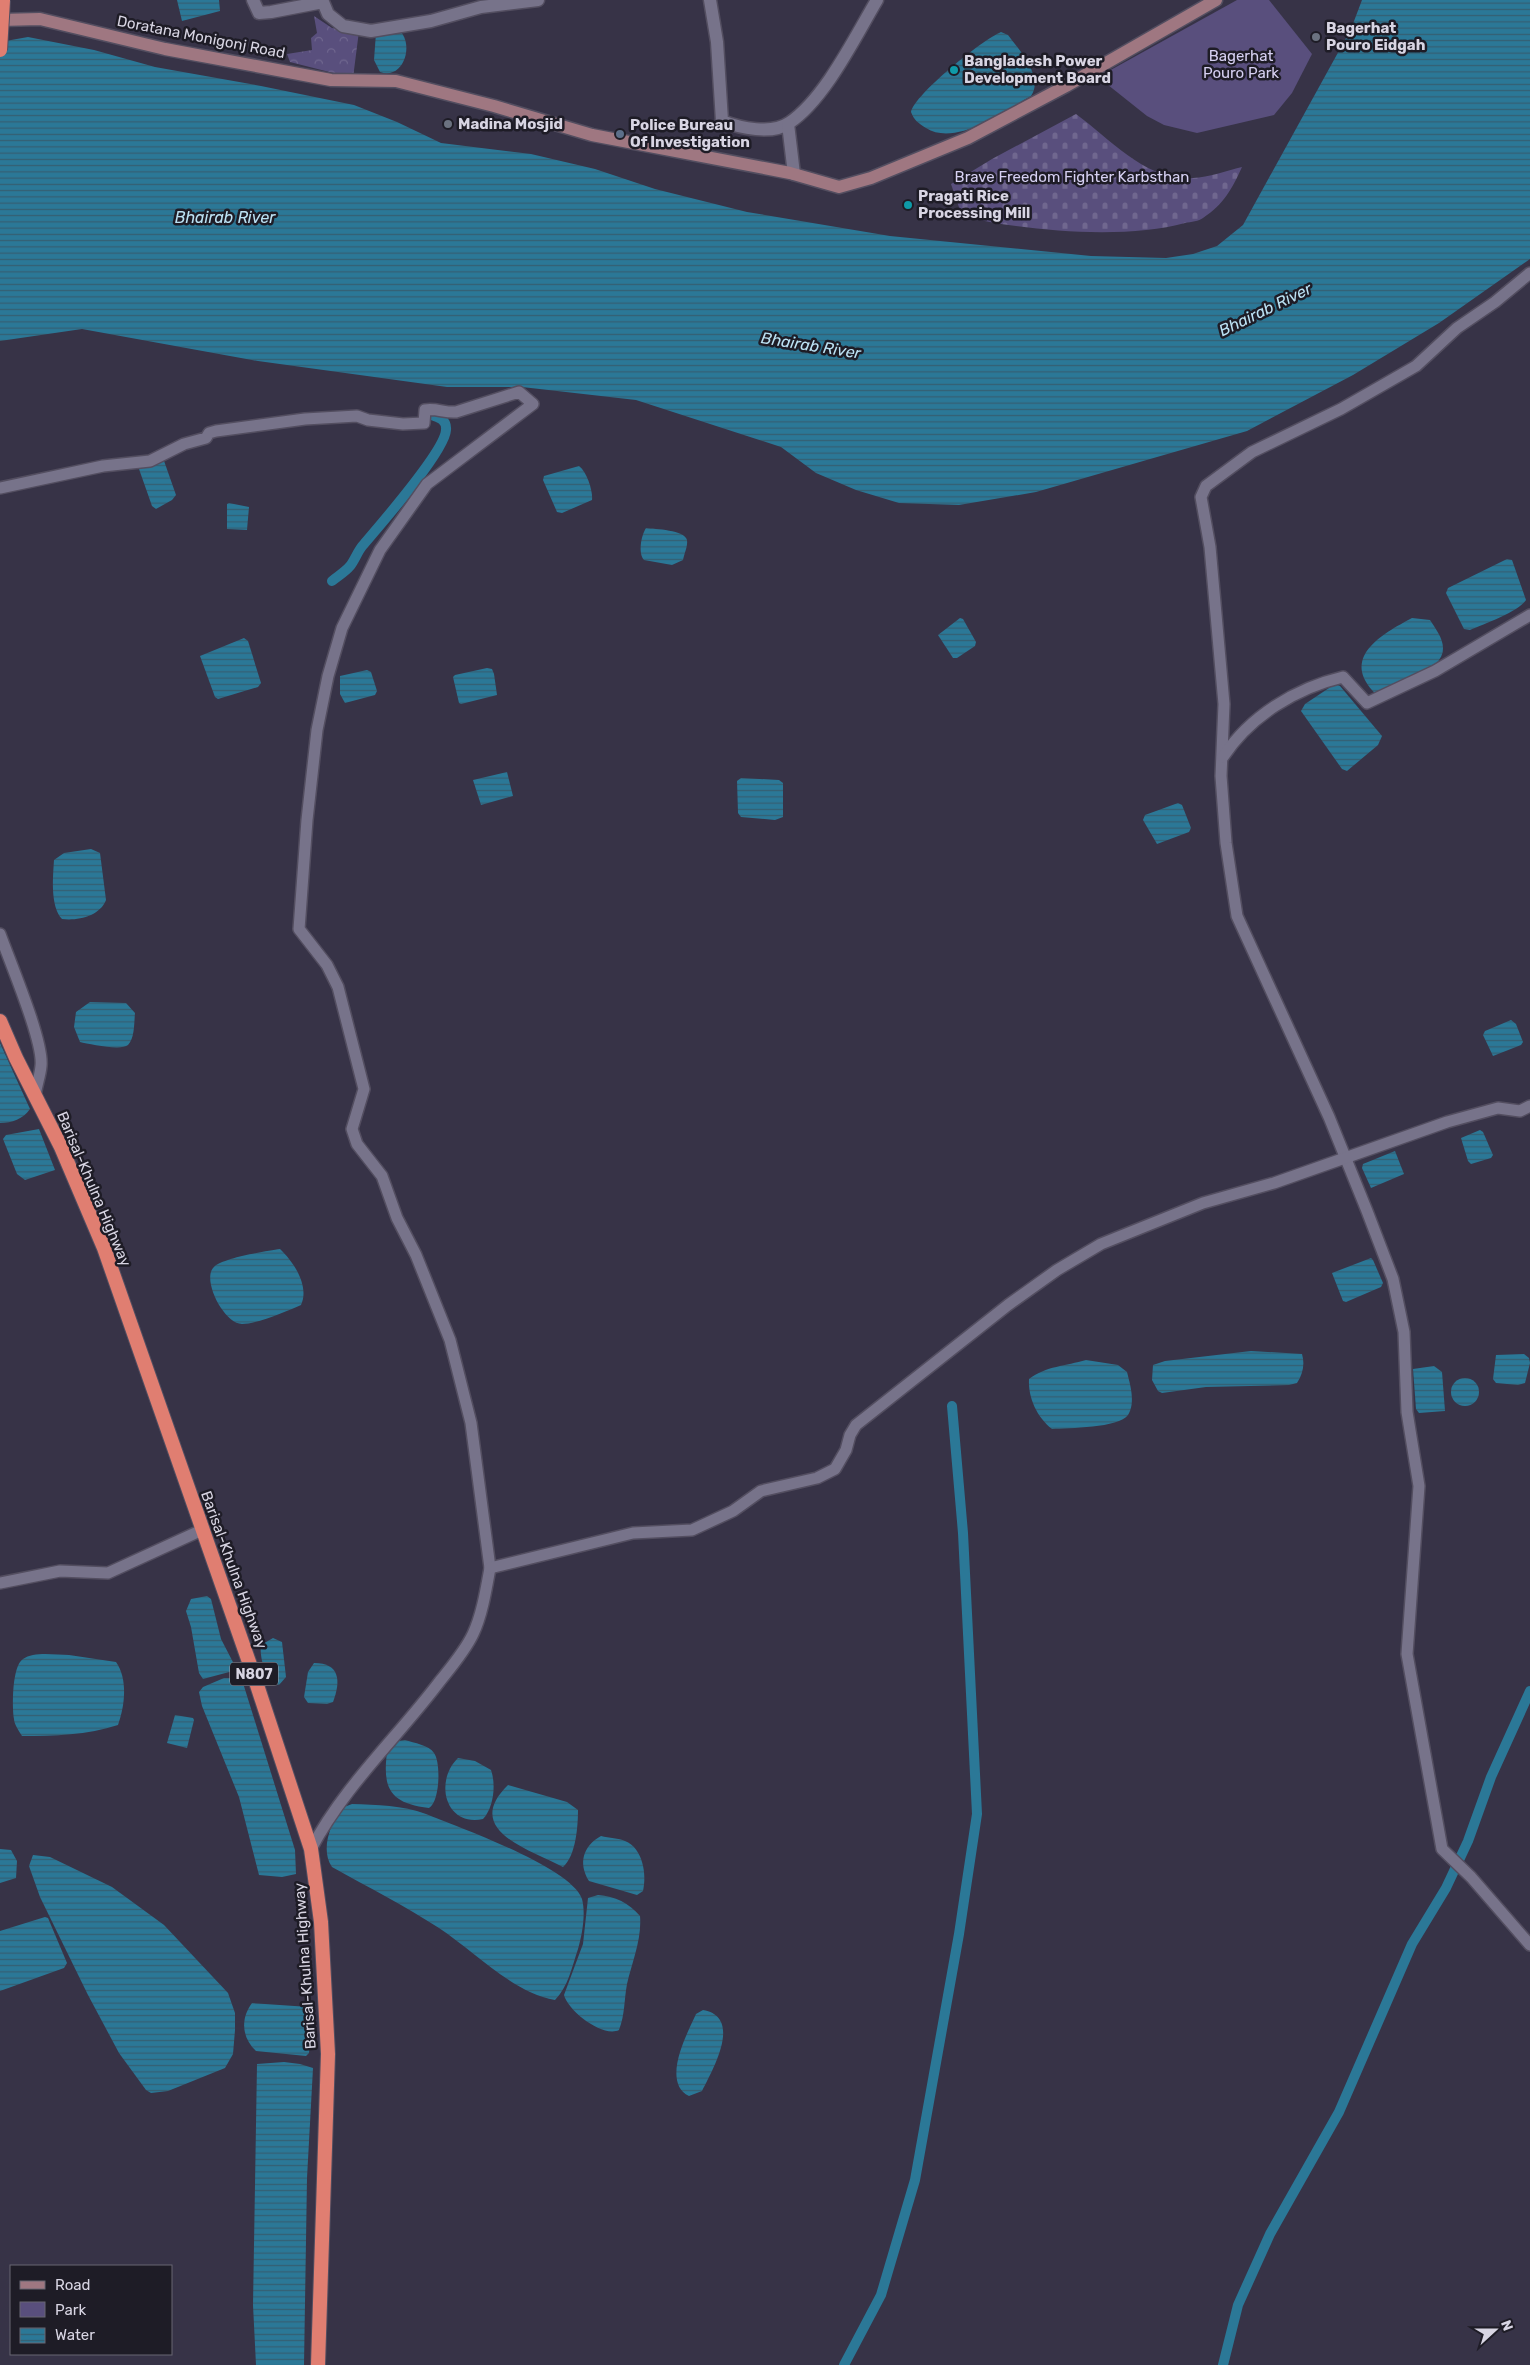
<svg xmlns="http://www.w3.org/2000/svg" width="1530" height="2365" font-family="Rubik,sans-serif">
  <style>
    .forest { fill: url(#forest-crowns) }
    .cemetery { fill: url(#cemetery-stones) }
    .green { fill: #594f7d }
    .water { fill: url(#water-rules) }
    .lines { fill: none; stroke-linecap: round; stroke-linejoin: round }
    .canal { stroke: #2b7897; stroke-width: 10 }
    .minor-casing { stroke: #534e60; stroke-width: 14 }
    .tertiary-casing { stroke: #534e60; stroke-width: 15 }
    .secondary-casing { stroke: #534e60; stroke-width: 15 }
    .trunk-casing { stroke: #534e60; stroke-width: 16 }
    .minor { stroke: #77738a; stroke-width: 11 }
    .tertiary { stroke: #77738a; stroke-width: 12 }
    .secondary { stroke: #9f7781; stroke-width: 12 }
    .trunk { stroke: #e07e71; stroke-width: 14 }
    .trunk-bridge-casing { stroke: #534e60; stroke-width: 16; stroke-linecap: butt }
    .trunk-bridge { stroke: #e07e71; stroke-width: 14 }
    .worship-dot { fill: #6b7280; stroke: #1e1c26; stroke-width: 2 }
    .culture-dot { fill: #0f9aa8; stroke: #1e1c26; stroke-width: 2 }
    .service-dot { fill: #5c6f8a; stroke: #1e1c26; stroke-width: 2 }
    .labels { text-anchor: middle; stroke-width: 5; stroke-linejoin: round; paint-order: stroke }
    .shield { fill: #1e1c26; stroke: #a09eaa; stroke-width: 1 }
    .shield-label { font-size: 14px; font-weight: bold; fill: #d8d5e3 }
    .poi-label { font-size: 15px; font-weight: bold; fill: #d8d5e3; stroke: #1e1c26; text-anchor: start }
    .street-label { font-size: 15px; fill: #d8d5e3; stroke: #1e1c26 }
    .park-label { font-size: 15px; fill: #d6d0f2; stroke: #1e1c26 }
    .water-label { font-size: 16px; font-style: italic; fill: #bce2f4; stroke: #1e1c26 }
  </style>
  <defs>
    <pattern id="forest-crowns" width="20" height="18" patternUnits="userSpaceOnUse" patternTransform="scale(1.25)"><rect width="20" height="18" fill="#594f7d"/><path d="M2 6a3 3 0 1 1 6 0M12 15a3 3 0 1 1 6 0" fill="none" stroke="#70678f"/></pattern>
    <pattern id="cemetery-stones" width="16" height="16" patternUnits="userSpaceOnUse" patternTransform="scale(1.25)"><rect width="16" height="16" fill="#594f7d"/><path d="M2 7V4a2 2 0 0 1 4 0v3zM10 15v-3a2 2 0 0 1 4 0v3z" fill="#70678f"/></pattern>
    <pattern id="water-rules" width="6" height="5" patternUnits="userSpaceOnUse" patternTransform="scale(1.25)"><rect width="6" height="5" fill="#2b7897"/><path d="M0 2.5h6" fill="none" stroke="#355f72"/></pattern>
  </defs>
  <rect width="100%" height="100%" fill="#373347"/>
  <!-- forest -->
  <polygon class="forest" points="314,16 332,28 359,31 353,78 290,62 287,54 312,50 311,38 317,33"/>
  <!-- cemetery -->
  <path class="cemetery" d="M1076,114C1110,139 1147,182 1193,178C1209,177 1226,171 1242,167C1232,189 1224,204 1203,218C1199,221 1191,222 1185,223C1124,240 1023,231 962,216L951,184L992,159Z"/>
  <!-- green -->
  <polygon class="green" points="1237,0 1269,0 1312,54 1292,93 1274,115 1197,133 1164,125 1147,116 1098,77"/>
  <!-- water -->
  <g class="water">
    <polygon points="177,0 219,0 220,11 182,21"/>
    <polygon points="1362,0 1530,0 1530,259 1439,323 1353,375 1247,431 1036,492 959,505 899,503 856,490 816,473 781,447 636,400 522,387 447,387 258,361 82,329 0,341 0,42 28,37 94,50 155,67 261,86 354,105 397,122 441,143 531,154 595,169 655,189 747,212 890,236 1091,256 1166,258 1193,254 1217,246 1243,225 1351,29"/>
    <path d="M401,32C414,48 402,80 380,72L374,60L376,33Z"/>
    <path d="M1001,32L1008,35C1020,51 1044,77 1031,96C1004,111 956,147 926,128C918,123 914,120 911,112C915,94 982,40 1001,32Z"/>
    <polygon points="163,458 176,495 172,500 156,509 152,506 139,469"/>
    <path d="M579,466C587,472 593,491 592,500L562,513L557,512L543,480L544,476Z"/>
    <polygon points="229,503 249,507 247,530 227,529 227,504"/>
    <path d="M646,528C655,529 685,530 687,540C688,546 684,554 683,560L672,565L644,560C638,553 641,536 646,528Z"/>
    <path d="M1507,559L1512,560L1526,600C1518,612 1484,624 1470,630L1464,629L1446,593L1448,588Z"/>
    <polygon points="960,618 963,619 976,642 975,646 957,658 953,658 938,635"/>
    <path d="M1412,618L1430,620C1435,628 1443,638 1443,648C1444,672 1394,686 1376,694C1339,658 1382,634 1412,618Z"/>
    <polygon points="244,638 248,641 261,683 258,687 218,699 215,697 200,656"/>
    <polygon points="487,668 492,669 494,674 497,695 461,704 459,703 453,677 455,675"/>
    <polygon points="367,670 371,672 377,691 375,695 345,703 340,694 340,676"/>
    <polygon points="1335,684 1340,686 1382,736 1378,745 1347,771 1342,769 1301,711 1305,704"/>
    <polygon points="507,772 513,796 481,805 473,780"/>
    <polygon points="741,778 779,780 783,783 783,817 775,820 741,817 738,813 737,781"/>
    <polygon points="1178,803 1182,805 1191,828 1189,832 1157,844 1143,820 1145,815"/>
    <path d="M91,849L100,853L106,900C100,916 78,921 62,919C50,906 53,877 54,860L64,853Z"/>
    <path d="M90,1002L126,1003L135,1013C134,1022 135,1038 128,1045C121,1051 89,1044 80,1042L74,1027L76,1012Z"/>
    <polygon points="1511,1020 1516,1024 1523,1042 1521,1045 1493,1056 1483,1035 1485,1031"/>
    <path d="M0,1043L30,1109C23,1119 12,1123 0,1123Z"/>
    <polygon points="39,1129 55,1170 25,1180 17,1174 3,1139 6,1135"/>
    <polygon points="1480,1130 1483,1132 1493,1155 1491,1158 1471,1164 1468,1161 1461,1138"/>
    <polygon points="1395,1151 1404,1174 1371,1188 1362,1168 1363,1164"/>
    <path d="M280,1249C293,1261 310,1286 301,1305C287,1311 257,1324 242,1324C224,1324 201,1279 214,1267C223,1258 266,1251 280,1249Z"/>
    <polygon points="1371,1258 1373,1260 1383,1283 1381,1287 1346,1302 1343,1301 1332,1273"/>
    <path d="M1251,1351L1302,1354C1305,1364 1303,1374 1297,1383L1289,1385L1206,1387L1162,1393L1158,1391L1152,1380L1153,1365L1165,1361Z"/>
    <polygon points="1524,1354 1529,1358 1530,1363 1525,1383 1518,1385 1496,1383 1493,1379 1496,1355"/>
    <path d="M1086,1360L1118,1365L1127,1372C1130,1384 1136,1403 1128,1415C1119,1428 1068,1428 1052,1429C1037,1417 1028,1398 1029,1379C1046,1366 1066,1366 1086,1360Z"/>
    <polygon points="1434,1366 1442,1372 1445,1411 1419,1413 1416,1409 1413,1369"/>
    <circle cx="1465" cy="1392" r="14"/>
    <polygon points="207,1596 211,1599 221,1639 236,1668 233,1671 203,1679 199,1673 191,1627 186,1611 191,1599"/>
    <path d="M273,1638L282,1642L286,1677L279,1685C266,1684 259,1656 261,1645Z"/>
    <path d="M69,1655L116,1662C128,1679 125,1706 118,1725C88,1735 53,1736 22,1736C19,1731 14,1724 14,1719C12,1706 12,1666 23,1659C34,1651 56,1655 69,1655Z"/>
    <path d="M314,1663C340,1663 341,1681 333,1702L327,1704L308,1703L304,1697L308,1672Z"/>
    <polygon points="224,1678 233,1678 243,1683 295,1850 296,1874 282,1877 259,1875 239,1797 202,1706 199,1692 203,1687"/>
    <polygon points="175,1715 193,1718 194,1720 187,1748 167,1743"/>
    <path d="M405,1740C414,1743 429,1745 434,1753C441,1762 440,1802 429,1808C386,1803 382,1785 388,1745L392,1742Z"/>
    <path d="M458,1758L475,1761L491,1770C496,1784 494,1807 483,1819C445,1827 434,1781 458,1758Z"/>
    <path d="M508,1785L567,1802L578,1810C578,1826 576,1856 563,1867C532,1850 461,1831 508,1785Z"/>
    <path d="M352,1804C377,1805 402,1805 426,1814C458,1827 571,1867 582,1899C586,1914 582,1935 578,1949C572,1967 568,1987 555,2000C513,1993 474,1951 439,1928C405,1906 368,1887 332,1867C320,1849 331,1826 339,1809Z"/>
    <path d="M601,1836C609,1838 619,1838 625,1841C643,1848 647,1875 643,1891L637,1895L589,1881C578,1863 583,1846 601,1836Z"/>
    <polygon points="0,1849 11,1850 17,1861 16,1878 0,1883"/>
    <polygon points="33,1855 50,1857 112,1887 164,1925 228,1993 235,2013 235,2030 233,2054 225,2068 168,2091 151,2093 146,2090 119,2053 88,1995 40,1897 29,1866"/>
    <path d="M598,1895C615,1896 629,1903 640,1916C642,1939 632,1962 627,1984C624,2000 625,2015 619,2030C603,2038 568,2011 564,1995L583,1944L588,1898Z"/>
    <polygon points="45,1917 48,1918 67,1963 64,1968 0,1991 0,1931"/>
    <path d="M252,2003L309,2007L312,2018L309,2053L306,2056L256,2051C242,2038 240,2019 252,2003Z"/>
    <path d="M703,2010C743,2017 713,2069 702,2091L689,2096C661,2082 687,2034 696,2014Z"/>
    <polygon points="284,2062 300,2064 313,2068 307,2178 304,2365 256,2365 253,2305 257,2064"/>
  </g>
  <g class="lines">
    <!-- canal -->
    <g class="canal">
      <path d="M332,581C338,576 345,572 350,566C355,560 358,550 364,544C380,525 445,451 446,430C447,419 438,417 429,414"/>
      <polyline points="844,2365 881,2295 915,2180 959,1934 977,1814 963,1533 952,1406"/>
      <polyline points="1223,2365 1238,2305 1270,2234 1339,2112 1412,1944 1446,1888 1468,1841 1491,1777 1530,1691"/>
    </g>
    <!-- minor casing -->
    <g class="minor-casing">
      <g id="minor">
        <polyline points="1530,273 1495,302 1457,328 1416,366 1341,409 1252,452 1206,486 1201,497 1210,547 1224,704 1221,776 1226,843 1237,916 1329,1117 1367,1211 1393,1279 1404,1332 1407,1412 1419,1486 1407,1654 1442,1849 1471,1877 1530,1945"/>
        <path d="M0,488L103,466L150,461L184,444L206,438L209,433L216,431L305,419L357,416L368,420L403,424L424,423L425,410C436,408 445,413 456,412L519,392L533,404L427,484L380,550L342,628L328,676L317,730L307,820L299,929L327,965L338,987L364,1089L352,1129L357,1144L382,1176L397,1218L416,1255L450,1340L471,1423L490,1568C486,1590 482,1615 473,1634C465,1651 452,1666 440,1681C397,1738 345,1785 311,1849"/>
        <path d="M1223,757C1250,716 1296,688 1343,677L1367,703L1435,671L1530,615"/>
        <path d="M0,934C10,962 44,1042 41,1066C40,1077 36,1086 35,1097"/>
        <polyline points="490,1568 633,1533 692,1530 733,1511 761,1491 817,1478 835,1469 846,1450 850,1435 856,1425 1008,1305 1057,1270 1101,1244 1203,1203 1274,1183 1447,1122 1498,1108 1520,1111 1530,1106"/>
        <polyline points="0,1583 60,1571 108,1573 202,1530"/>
      </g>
    </g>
    <!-- tertiary casing -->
    <g class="tertiary-casing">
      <g id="tertiary">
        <polyline points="253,0 259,13 271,12 323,2 328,14 343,26 371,31 431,21 481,7 538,0"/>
        <path d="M710,0L717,42L722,121C740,128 772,135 789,123C825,99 855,37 877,0"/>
        <polyline points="788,124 794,174"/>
      </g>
    </g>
    <!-- secondary casing -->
    <g class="secondary-casing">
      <polyline id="secondary" points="0,20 40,19 165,49 331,80 396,81 494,106 592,135 790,173 839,187 871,178 968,138 1066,86 1216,0"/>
    </g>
    <!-- trunk casing -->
    <g class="trunk-casing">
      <polyline id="trunk" points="0,1021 16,1058 61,1147 104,1248 255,1679 311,1849 321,1922 328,2054 318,2365"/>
    </g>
    <!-- minor -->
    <use href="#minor" class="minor"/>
    <!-- tertiary -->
    <use href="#tertiary" class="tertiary"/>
    <!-- secondary -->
    <use href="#secondary" class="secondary"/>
    <!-- trunk -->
    <use href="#trunk" class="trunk"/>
    <!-- trunk-bridge casing -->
    <g class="trunk-bridge-casing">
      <polyline id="trunk-bridge" points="0,50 3,0"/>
    </g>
    <!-- trunk-bridge -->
    <use href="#trunk-bridge" class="trunk-bridge"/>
  </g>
  <!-- markers -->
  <g class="worship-dot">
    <circle cx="1316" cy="37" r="5"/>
    <circle cx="448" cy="124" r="5"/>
  </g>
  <g class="culture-dot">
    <circle cx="954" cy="70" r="5"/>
    <circle cx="908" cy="205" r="5"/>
  </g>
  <circle class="service-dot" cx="620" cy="134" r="5"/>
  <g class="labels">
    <!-- shield labels -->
    <rect class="shield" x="230" y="1662.5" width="48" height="23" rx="4"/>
    <g class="shield-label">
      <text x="254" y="1679">N807</text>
    </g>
    <!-- poi labels -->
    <g class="poi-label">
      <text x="1326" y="33">Bagerhat<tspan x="1326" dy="17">Pouro Eidgah</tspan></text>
      <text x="964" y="66">Bangladesh Power<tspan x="964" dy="17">Development Board</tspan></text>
      <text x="458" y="129">Madina Mosjid</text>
      <text x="630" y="130">Police Bureau<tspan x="630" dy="17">Of Investigation</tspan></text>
      <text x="918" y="201">Pragati Rice<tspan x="918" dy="17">Processing Mill</tspan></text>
    </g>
    <!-- street labels -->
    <g class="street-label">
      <text transform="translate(201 37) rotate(11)" y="5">Doratana Monigonj Road</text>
      <text transform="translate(94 1189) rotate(67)" y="5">Barisal-Khulna Highway</text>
      <text transform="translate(234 1570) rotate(70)" y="5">Barisal-Khulna Highway</text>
      <text transform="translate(305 1966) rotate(-94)" y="5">Barisal-Khulna Highway</text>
    </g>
    <!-- park labels -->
    <g class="park-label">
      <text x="1241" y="61">Bagerhat<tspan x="1241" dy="17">Pouro Park</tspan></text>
      <text x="1072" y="182">Brave Freedom Fighter Karbsthan</text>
    </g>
    <!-- water labels -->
    <g class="water-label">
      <text x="225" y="223">Bhairab River</text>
      <text transform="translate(1265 309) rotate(-26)" y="6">Bhairab River</text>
      <text transform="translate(811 345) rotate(9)" y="6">Bhairab River</text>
    </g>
  </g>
  <!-- legend -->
  <rect x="10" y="2265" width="162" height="90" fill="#1e1c26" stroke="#686672"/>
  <rect x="20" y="2281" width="25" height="8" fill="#9f7781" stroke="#686672"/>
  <text x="55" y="2290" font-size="15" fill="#d8d5e3">Road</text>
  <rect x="20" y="2302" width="25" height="15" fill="#594f7d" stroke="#686672"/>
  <text x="55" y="2315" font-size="15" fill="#d8d5e3">Park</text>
  <rect x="20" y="2328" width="25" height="15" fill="url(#water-rules)" stroke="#686672"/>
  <text x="55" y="2340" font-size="15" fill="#d8d5e3">Water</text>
  <!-- north arrow -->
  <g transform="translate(1495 2330) rotate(69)" stroke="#1e1c26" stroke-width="4" paint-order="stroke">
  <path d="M0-4L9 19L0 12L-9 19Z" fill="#d8d5e3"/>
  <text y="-8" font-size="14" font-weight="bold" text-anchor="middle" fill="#d8d5e3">N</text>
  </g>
</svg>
